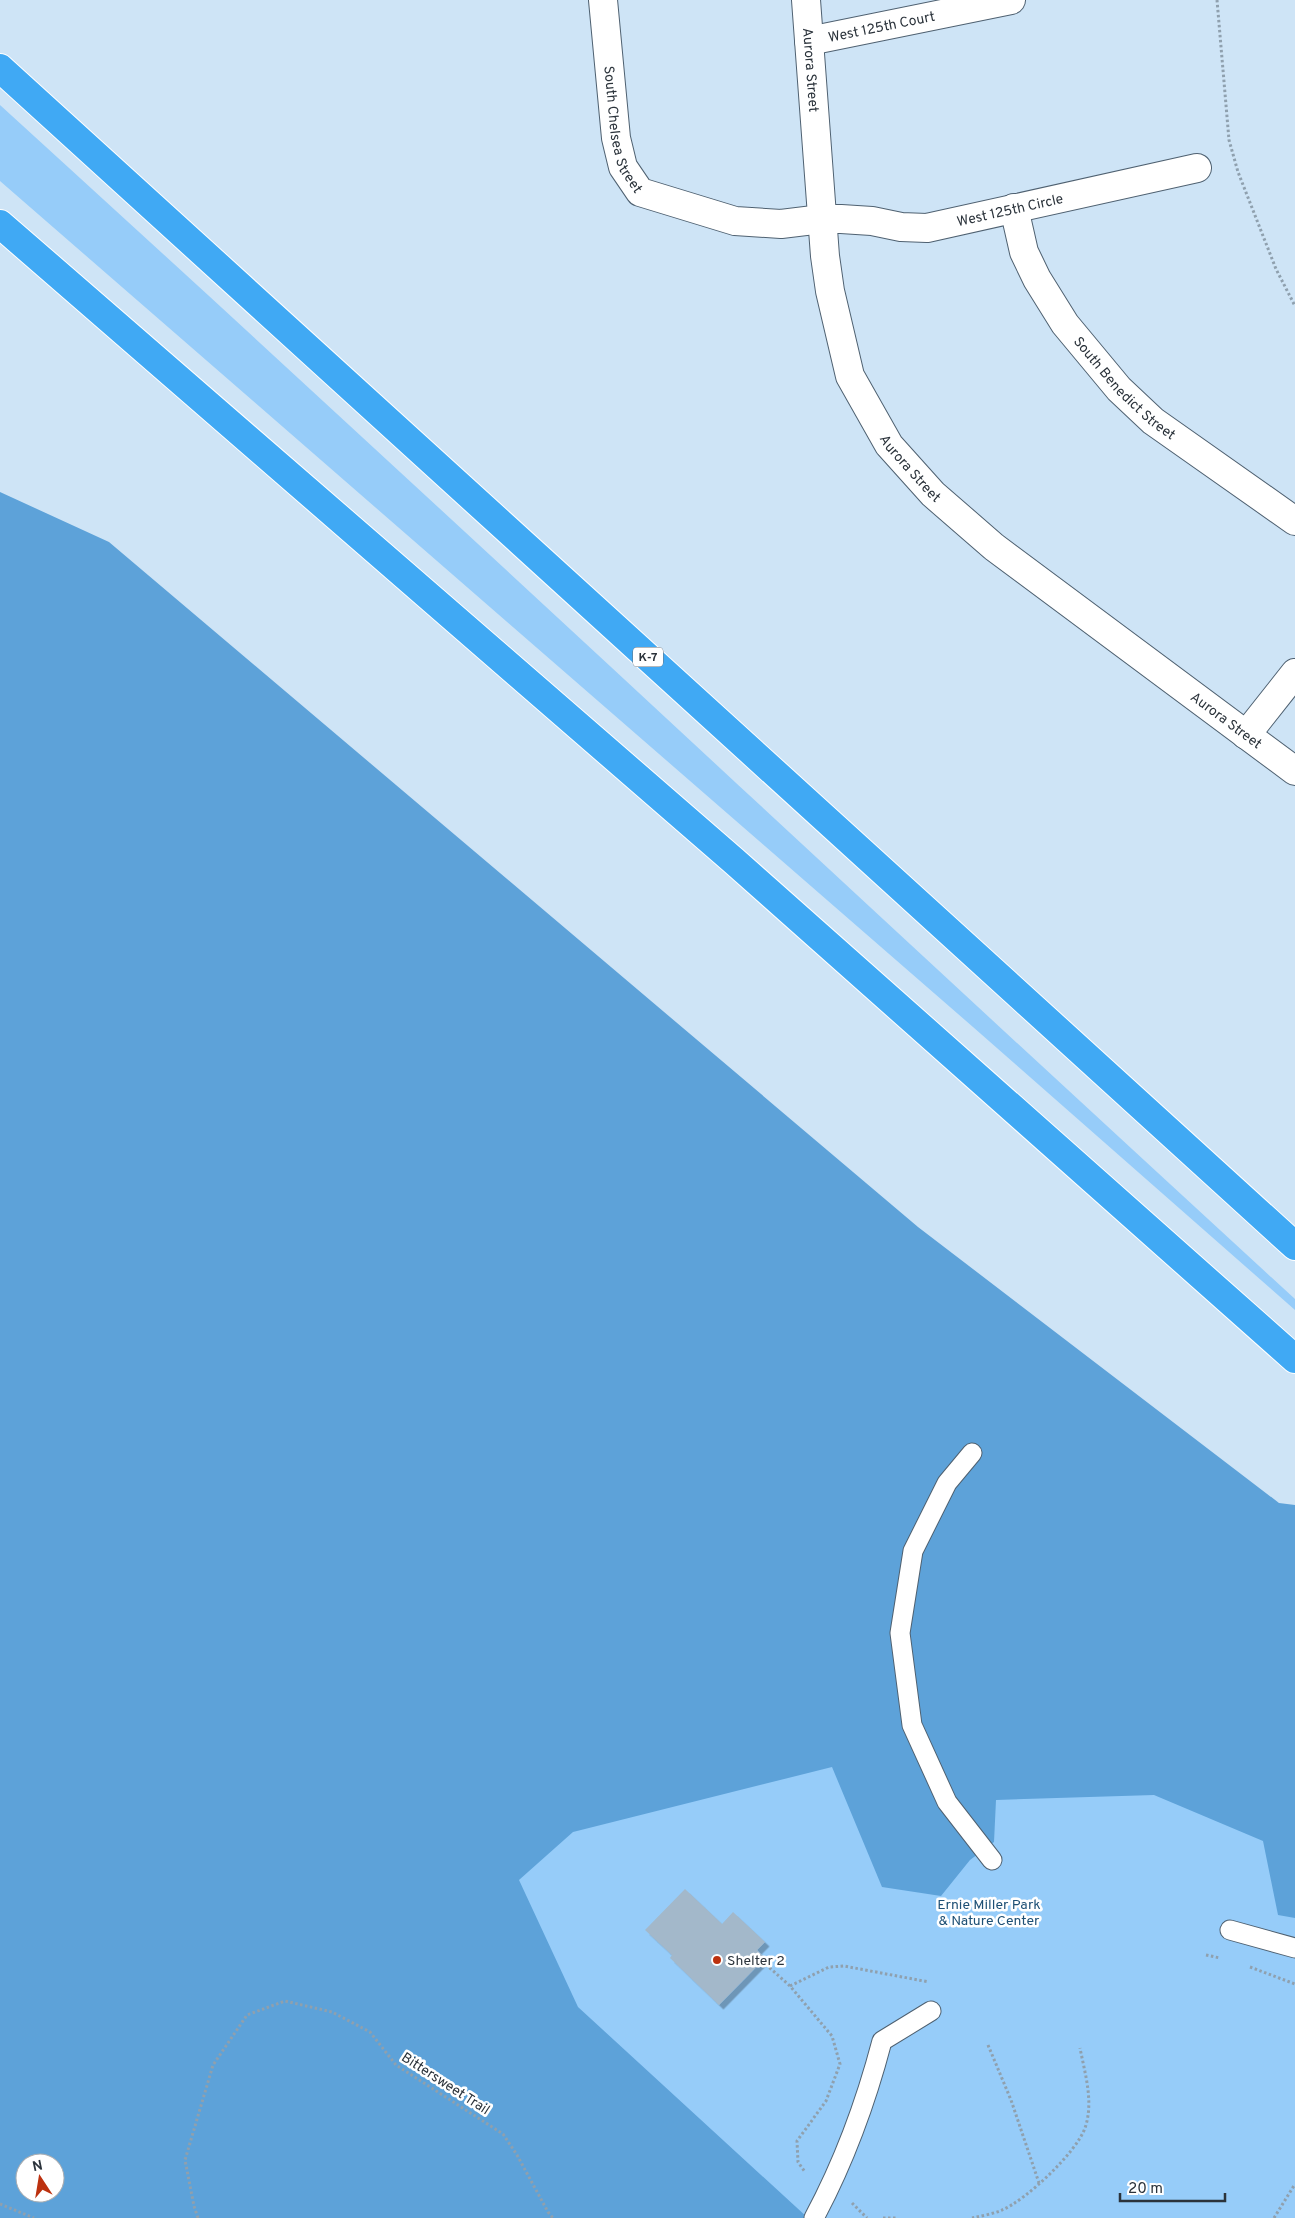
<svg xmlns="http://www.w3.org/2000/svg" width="1295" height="2218" font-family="Overpass,sans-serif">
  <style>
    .green { fill: #96ccf9; fill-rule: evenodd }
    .forest { fill: #5da2d9; fill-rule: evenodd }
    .building { fill: #a3b8ca; filter: url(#shadow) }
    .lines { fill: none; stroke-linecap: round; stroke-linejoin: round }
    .service-casing { stroke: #4f6171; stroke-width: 21 }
    .minor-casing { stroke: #4f6171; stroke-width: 30 }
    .motorway-casing { stroke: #fff; stroke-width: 30 }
    .path { stroke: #8fa0ae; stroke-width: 3; stroke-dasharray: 2.5 2.5; stroke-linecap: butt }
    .service { stroke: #fff; stroke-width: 19 }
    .minor { stroke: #fff; stroke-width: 28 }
    .motorway { stroke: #40a9f4; stroke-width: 28 }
    .poi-dot { fill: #bc310f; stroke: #fff; stroke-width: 2 }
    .labels { text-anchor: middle; stroke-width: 5; stroke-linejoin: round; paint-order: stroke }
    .shield { fill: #fff; stroke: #6b7076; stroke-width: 1 }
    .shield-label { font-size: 12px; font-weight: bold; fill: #2b333b }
    .street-label { font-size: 14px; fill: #2b333b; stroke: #fff }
    .park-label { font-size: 14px; fill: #1e5075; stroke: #fff }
    .poi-label { font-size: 14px; fill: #2b333b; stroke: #fff; text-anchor: start }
  </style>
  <defs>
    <filter id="shadow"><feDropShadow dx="4.5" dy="4.5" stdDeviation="0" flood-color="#0004"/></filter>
  </defs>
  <rect width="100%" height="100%" fill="#cee4f6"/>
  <!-- green -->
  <g class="green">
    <path d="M0,105C434,500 862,902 1295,1299V1310L973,1027L0,181Z"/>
    <path d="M1295,1529V2218H0V1819ZM25,2163H55V2193H25Z"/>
  </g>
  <!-- forest -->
  <path class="forest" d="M0,492L109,542L918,1227L1279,1503L1295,1505V1918L1278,1915L1263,1841L1154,1795L996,1800L994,1842L970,1860L941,1896L882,1887L832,1767L573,1832L519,1880L578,2007L808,2218H0ZM25,2163H55V2193H25Z"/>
  <!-- building -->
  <polygon class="building" points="685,1889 722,1924 733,1912 765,1942 757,1950 765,1958 719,2005 670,1958 672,1955 645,1930"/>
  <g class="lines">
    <!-- service casing -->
    <g class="service-casing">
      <g id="service">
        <polyline points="972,1453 947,1483 913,1551 900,1633 912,1725 947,1802 992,1860"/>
        <polyline points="1230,1930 1295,1948"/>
        <path d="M814,2218C844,2162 866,2102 882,2041L931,2011"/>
      </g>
    </g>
    <!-- minor casing -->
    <g class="minor-casing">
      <g id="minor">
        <path id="s1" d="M603,0L616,138L623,167L640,192L735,221L781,224L822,219H841L872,221L901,227L927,228L1197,168"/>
        <path id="s2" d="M806,0L825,256L830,291L850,376L889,445L933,494L994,547L1295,771"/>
        <path id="s3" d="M809,41L1011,0"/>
        <path id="s4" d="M1014,208L1024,252L1037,279L1065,324L1119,389L1153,421L1295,521"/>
        <polyline points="1246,735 1295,673"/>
      </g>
    </g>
    <!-- motorway casing -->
    <g class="motorway-casing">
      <g id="motorway">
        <polyline points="0,68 1295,1246"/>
        <polyline points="0,224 734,861 1295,1359"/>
      </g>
    </g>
    <!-- path -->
    <g class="path">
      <polyline points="1217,0 1229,140 1238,172 1276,269 1295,306"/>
      <polyline points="1206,1955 1220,1958"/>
      <polyline points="762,1961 790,1986 832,2036 840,2064 826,2101 797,2141 798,2162 805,2172"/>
      <polyline points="1250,1967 1295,1984"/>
      <polyline points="790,1986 829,1967 844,1966 929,1982"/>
      <polyline points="988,2045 1011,2100 1039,2183"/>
      <polyline points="852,2203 867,2218"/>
      <polyline points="0,2204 34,2218"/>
      <polyline points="198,2218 194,2206 185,2160 213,2065 247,2015 285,2001 332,2012 370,2032 396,2065 503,2134 517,2155 548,2212 553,2218"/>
      <polyline points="883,2218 896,2218"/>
      <path d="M972,2218C981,2216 993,2214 1002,2210C1026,2200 1076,2153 1085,2128C1094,2102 1085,2074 1080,2048"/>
      <polyline points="1274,2218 1295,2184"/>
    </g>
    <!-- service -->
    <use href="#service" class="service"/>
    <!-- minor -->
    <use href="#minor" class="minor"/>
    <!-- motorway -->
    <use href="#motorway" class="motorway"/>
  </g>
  <!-- markers -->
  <circle class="poi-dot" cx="717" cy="1960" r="5"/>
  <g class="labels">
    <!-- shield labels -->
    <rect class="shield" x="633" y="647.5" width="30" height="19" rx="4"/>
    <g class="shield-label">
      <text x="648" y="661">K-7</text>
    </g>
    <!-- street labels -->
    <g class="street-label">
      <text dy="5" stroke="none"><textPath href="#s3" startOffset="74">West 125th Court</textPath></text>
      <text dy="5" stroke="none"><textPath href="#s2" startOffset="70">Aurora Street</textPath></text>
      <text dy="5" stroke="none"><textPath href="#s1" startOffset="132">South Chelsea Street</textPath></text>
      <text dy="5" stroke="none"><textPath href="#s1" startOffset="576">West 125th Circle</textPath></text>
      <text dy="5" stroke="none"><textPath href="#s4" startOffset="216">South Benedict Street</textPath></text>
      <text dy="5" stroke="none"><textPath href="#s2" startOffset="490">Aurora Street</textPath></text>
      <text dy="5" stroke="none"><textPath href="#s2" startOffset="895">Aurora Street</textPath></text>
      <text transform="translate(446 2083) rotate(33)" y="5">Bittersweet Trail</text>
    </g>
    <!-- park labels -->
    <g class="park-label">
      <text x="989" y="1909">Ernie Miller Park<tspan x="989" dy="16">&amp; Nature Center</tspan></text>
    </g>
    <!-- poi labels -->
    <g class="poi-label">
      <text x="727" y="1965">Shelter 2</text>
    </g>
  </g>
  <!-- north arrow -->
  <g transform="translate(40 2178) rotate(348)"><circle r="24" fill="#ffffff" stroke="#aaadb1"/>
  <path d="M0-4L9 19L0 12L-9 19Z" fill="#bc310f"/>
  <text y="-8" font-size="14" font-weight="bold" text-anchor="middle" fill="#2b333b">N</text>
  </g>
  <!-- scale -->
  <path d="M1120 2193v8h105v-8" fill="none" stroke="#2b333b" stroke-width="2.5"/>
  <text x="1128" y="2193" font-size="15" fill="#2b333b" stroke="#ffffff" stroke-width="4" paint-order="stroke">20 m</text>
</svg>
